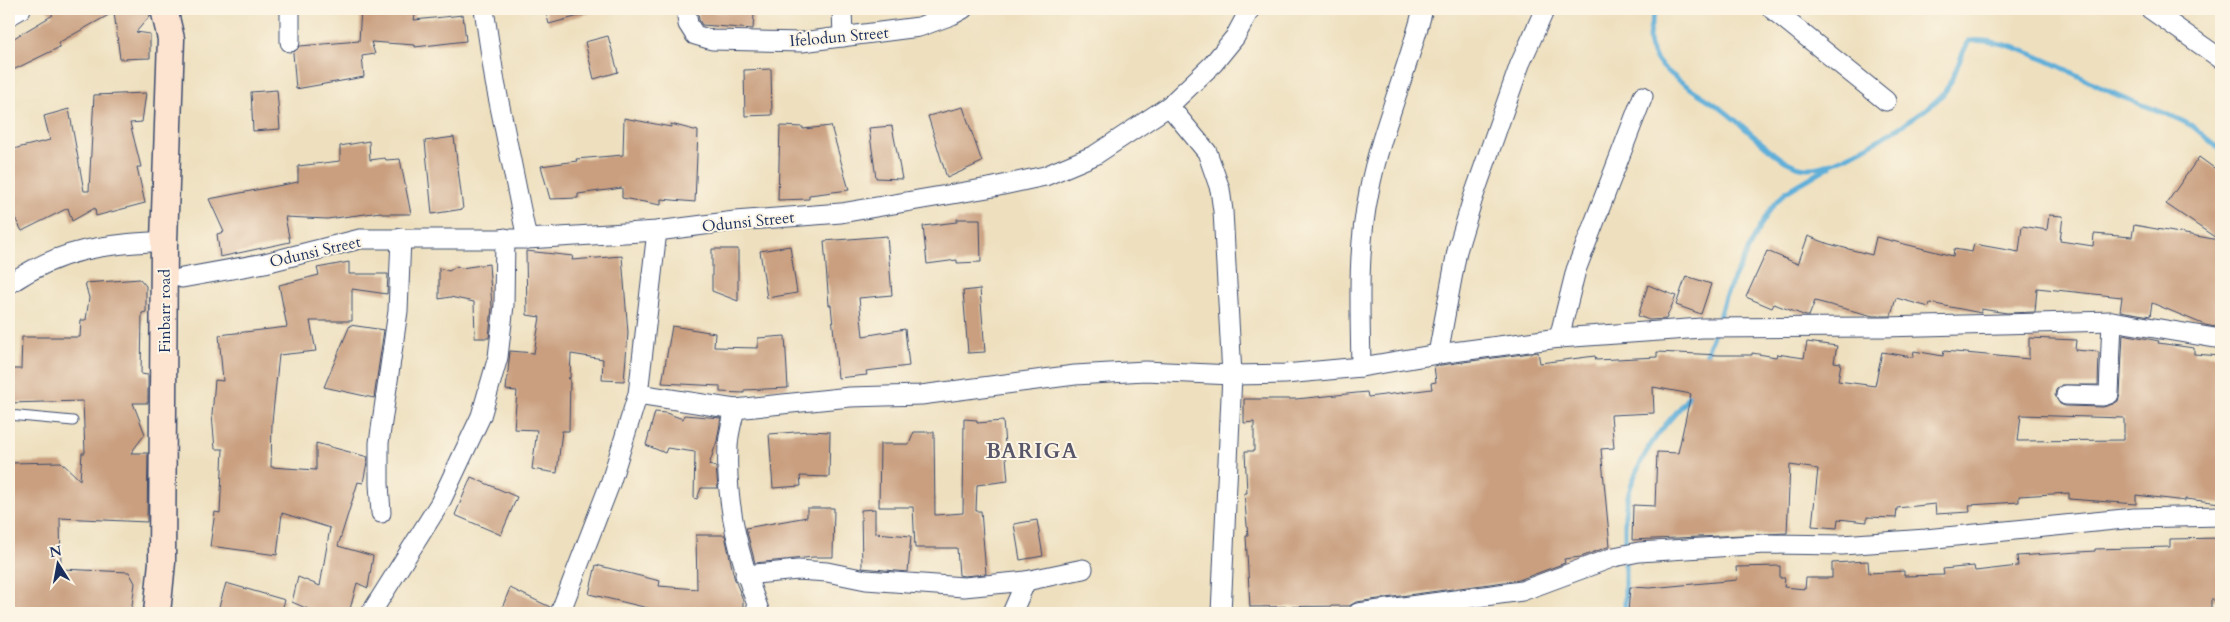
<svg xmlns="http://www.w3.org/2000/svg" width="2230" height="622" font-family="Cardo,serif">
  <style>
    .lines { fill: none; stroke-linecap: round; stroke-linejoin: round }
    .stream { stroke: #5fafd9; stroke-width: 5 }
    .building { fill: #c99f7f; fill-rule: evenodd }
    .service-casing { stroke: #3b4a6d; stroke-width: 11 }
    .minor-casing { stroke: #3b4a6d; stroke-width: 21 }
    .secondary-casing { stroke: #3b4a6d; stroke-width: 29 }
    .service { stroke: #fff; stroke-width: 9 }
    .minor { stroke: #fff; stroke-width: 19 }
    .secondary { stroke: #fde4d0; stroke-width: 26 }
    .labels { text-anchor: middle; stroke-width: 4; stroke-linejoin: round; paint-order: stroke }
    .street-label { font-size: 16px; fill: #1b2f5e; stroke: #fcf5e5 }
    .district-label { font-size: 21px; font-weight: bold; letter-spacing: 1px; fill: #58566a; stroke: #fcf5e5 }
  </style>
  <rect width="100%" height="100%" fill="#fcf5e5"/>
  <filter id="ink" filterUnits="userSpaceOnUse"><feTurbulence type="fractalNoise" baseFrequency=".02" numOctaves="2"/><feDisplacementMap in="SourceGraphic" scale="10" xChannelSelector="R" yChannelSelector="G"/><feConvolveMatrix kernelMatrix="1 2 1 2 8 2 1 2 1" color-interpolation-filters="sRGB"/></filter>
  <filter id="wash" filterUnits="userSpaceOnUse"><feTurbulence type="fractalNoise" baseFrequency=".0096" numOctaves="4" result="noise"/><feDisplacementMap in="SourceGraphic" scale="20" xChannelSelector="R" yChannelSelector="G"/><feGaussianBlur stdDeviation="1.12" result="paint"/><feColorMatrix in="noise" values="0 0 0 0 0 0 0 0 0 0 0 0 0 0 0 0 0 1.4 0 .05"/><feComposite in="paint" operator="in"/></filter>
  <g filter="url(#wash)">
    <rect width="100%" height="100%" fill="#eee0bf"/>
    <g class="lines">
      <!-- stream -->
      <g class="stream">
        <path d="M1656,9C1652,22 1646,36 1651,49C1654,56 1659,64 1664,68C1682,85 1704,96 1723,110C1743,125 1765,148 1785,161C1791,164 1800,168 1807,168C1835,170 1923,116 1942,95C1956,79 1958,58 1969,41C2011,36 2076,76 2115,94C2140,105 2167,112 2192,126C2202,133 2211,143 2221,150"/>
        <polyline points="1717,324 1725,297 1759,228 1772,207 1786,192 1830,166"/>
        <polyline points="1705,359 1714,332"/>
        <path d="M1625,613V515C1626,488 1645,449 1663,428C1673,415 1687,403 1693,388"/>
      </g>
    </g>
    <g id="blocks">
      <!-- building -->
      <g class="building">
        <polygon points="46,9 149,9 150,16 136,32 150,34 150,58 120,59 114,12 58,43 60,47 9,72 9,41 53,15"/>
        <polygon points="361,9 416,11 414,20 463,15 466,41 415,47 415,45 371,42 375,54 362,56 364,77 296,89 293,53 300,46 359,41"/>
        <polygon points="545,9 589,9 590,13 549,24"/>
        <polygon points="698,11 754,14 753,29 702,25 699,20"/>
        <polygon points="608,36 618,72 594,79 585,42"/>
        <polygon points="771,69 772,115 745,116 744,70"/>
        <polygon points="277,90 280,129 253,131 251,92"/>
        <polygon points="146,93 142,122 130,123 141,167 137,167 145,203 96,216 95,208 72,221 68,208 22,231 9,207 9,150 50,140 44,116 69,109 84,191 89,191 94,95"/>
        <polygon points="963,107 982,162 947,178 928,116"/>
        <polygon points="624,118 671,127 671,124 698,131 695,202 661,199 661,205 622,198 622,188 578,194 578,198 550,199 541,166 577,161 576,159 623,155"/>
        <polygon points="780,126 803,127 803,129 831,126 849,190 809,195 809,199 778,200"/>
        <polygon points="892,126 902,179 876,178 869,128"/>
        <polygon points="454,137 463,209 432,214 425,141"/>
        <polygon points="369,141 370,160 385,158 386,160 400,159 411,214 382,214 381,212 327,219 285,217 290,242 220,257 217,234 224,232 209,199 298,182 298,166 340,161 340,146"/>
        <polygon points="2199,157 2221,173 2221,328 2205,325 2152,303 2150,316 2120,311 2122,297 2037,288 2035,312 2007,313 1981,309 1981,313 1930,303 1929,307 1896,298 1891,316 1873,316 1815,301 1809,316 1806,316 1774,304 1772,308 1746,297 1767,251 1798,264 1808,236 1829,244 1872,255 1876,237 1953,256 1954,249 1972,252 1974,244 2019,252 2022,226 2047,230 2049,215 2063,216 2060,241 2093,246 2094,234 2132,237 2134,225 2219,240 2166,204"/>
        <polygon points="957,219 980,219 981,262 957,263 957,260 927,264 923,226 957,222"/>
        <polygon points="887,236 892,295 859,298 863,336 905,329 909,366 866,371 867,375 838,378 831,305 829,305 824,241"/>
        <polygon points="790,246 797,293 767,298 760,251"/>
        <polygon points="712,249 738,249 738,301 712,291"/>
        <polygon points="526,251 573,256 572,260 622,256 628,333 624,381 602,380 603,359 571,354 570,378 568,378 570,379 569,431 562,431 557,473 532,469 537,430 514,429 517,391 506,390 510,351 534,353 540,317 527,315"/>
        <polygon points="349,262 349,274 388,274 387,294 352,289 352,321 310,321 316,351 279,355 272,422 271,467 316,470 316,443 368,457 363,483 358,482 338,546 373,556 368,588 357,583 349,613 317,613 292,602 298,577 320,586 330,528 282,513 277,555 210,546 215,512 220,513 223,449 215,449 212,415 215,380 223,381 219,335 287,327 279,285 319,275 317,268"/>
        <polygon points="489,264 492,307 489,338 475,338 474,302 450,297 439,299 439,268 449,271 457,266 461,268"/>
        <polygon points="1686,276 1711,284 1701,314 1676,305"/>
        <polygon points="140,279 146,286 146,312 142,313 141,374 148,375 148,403 133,403 145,434 131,453 148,453 147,522 60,518 61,569 129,572 135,583 131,613 9,613 9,463 61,462 80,480 82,453 85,453 83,401 9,403 9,369 21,369 22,337 80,337 81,320 86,320 89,298 85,283"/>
        <polygon points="1648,285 1676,296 1666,319 1649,320 1638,316"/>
        <polygon points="980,289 985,352 968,353 963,291"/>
        <polygon points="350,325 384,330 374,398 324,387"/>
        <polygon points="672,326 715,333 714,347 758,348 758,338 785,336 788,388 744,390 744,393 720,392 720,386 662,383"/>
        <path d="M2123,334L2159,341L2158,343L2194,348V354L2221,356L2219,439H2221V503L2185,499V501L2136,495V504L2069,499V493L2019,496V502L1969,505L1970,512L1936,514L1935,504L1897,508L1896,518L1867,517V522L1838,519L1837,528L1812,526L1818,469L1790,465L1787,533L1632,540L1633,505L1655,506L1657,452L1678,453L1691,394L1653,387L1654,413L1611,415L1614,448L1601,449L1610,546L1581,557L1564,559L1565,563L1519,580L1356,602L1349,606L1250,607L1246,536H1248L1244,493H1247L1245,451H1254V422L1244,423V399H1296L1367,392L1368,397L1432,389L1431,383L1436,382L1434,366L1538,352L1540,363L1595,356L1596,360L1657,357V352L1719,355H1752V353L1776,357L1777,354L1804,358L1807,342L1837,346L1834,362L1841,363L1838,381L1875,386L1882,352L1913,357L1914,351L1943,356L1944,351L2029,359V338L2076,340L2075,350L2099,352L2098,385H2061L2056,390L2055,395L2060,404L2065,406L2103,407L2113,404L2118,401L2120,395ZM2021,415L2124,418V440L2018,441Z"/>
        <polygon points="655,412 666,413 683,419 684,415 721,418 717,441 709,465 716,467 718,488 701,488 697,499 694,498 695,452 667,448 665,453 646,445"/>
        <polygon points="964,419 977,420 977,423 1003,421 1008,481 977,485 976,511 981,511 986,574 964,576 959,575 957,548 915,548 913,507 879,507 880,444 909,444 914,432 934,432 935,515 963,513"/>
        <polygon points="809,431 830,432 829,477 800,476 801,486 773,488 769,434"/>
        <polygon points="471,477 517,497 501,535 455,515"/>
        <polygon points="807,508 834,508 833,557 814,557 755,563 746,528 807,517"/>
        <polygon points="875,509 875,533 911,536 908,572 862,568 861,510"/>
        <polygon points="1037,520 1043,556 1020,560 1014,524"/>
        <polygon points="696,535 725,535 734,577 743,600 743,613 669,613 589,594 596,565 660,581 659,586 697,589"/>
        <polygon points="2221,538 2221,574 2218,574 2218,600 2211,600 2211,613 1628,613 1630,587 1650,588 1737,580 1736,567 1780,566 1780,578 1785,578 1784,587 1805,589 1806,578 1832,578 1832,563 1868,561 1869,573 1904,571 1904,576 1944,575 1943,569 1974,566 1975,571 2018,566 2017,556 2095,551 2095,549 2170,547 2170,539"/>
        <polygon points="226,583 285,600 281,613 230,613 218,610"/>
        <polygon points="510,588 550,607 549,613 519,613 502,608"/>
      </g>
    </g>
  </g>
  <g filter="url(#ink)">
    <use href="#blocks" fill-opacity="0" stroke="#3b4a6d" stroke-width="1"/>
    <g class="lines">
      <!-- service casing -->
      <g class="service-casing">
        <polyline id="service" points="9,415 73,421"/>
      </g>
      <!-- minor casing -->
      <g class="minor-casing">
        <g id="minor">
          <polyline points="484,9 495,82 527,239"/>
          <polyline points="686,9 688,24 695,35 712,40 802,42 919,27 952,15 963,9"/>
          <polyline points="842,9 843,37"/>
          <polyline points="1772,9 1886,101"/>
          <polyline points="2150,9 2221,59"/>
          <polyline points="9,16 21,9"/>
          <polyline points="290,42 290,9"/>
          <polyline points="1169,106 1207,152 1220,189 1223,211 1232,375 1221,613"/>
          <polyline points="182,278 265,263 360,239 527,239 657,231 735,221 841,213 994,187 1045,176 1095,155 1169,106 1213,64 1235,37 1250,9"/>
          <path d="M9,284C62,248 102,245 164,241"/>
          <polyline points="1559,338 1576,270 1643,96"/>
          <polyline points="1438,354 1457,251 1473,198 1520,64 1545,9"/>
          <path d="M1361,367C1360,308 1357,249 1369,192C1381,129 1408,70 1423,9"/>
          <polyline points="638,394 735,409 850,397 921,395 1075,375 1145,371 1232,375 1285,374 1361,367 1438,354 1559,338 1702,328 1884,327 2112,321 2221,339"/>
          <polyline points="2066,395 2103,396 2109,394 2112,321"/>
          <path d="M735,409C732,422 728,435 728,447C725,505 740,560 760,613"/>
          <polyline points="381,513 379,484 379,443 398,311 401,238"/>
          <polyline points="745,575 798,570 827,572 866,580 964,587 1026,581 1083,569"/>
          <polyline points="371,613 440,503 481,416 498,357 504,305 505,238"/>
          <polyline points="560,613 611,481 638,394 657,231"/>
          <polyline points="1012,613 1026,581"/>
          <polyline points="1358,613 1522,591 1614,557 1639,552 1765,544 1842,545 1926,539 2134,518 2221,516"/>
        </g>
      </g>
      <!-- secondary casing -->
      <g class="secondary-casing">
        <polyline id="secondary" points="157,613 162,562 164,241 171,39 164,9"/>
      </g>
      <!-- service -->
      <use href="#service" class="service"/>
      <!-- minor -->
      <use href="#minor" class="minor"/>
      <!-- secondary -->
      <use href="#secondary" class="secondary"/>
    </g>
  </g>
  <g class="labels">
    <!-- street labels -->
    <g class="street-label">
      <text transform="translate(839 36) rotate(-5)" y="6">Ifelodun Street</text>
      <text transform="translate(748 221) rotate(-6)" y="6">Odunsi Street</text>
      <text transform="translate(315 251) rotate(-13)" y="6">Odunsi Street</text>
      <text transform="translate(164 311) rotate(-90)" y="6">Finbarr road</text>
    </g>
    <!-- district labels -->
    <g class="district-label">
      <text x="1032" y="458">BARIGA</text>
    </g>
  </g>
  <!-- margin -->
  <rect width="2230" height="622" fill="none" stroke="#fcf5e5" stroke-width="30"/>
  <!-- north arrow -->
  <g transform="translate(58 564) rotate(349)" stroke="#fcf5e5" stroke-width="4" paint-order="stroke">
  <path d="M0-4L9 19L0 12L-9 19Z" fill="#1b2f5e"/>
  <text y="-8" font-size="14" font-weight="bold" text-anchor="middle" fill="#1b2f5e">N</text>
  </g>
</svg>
